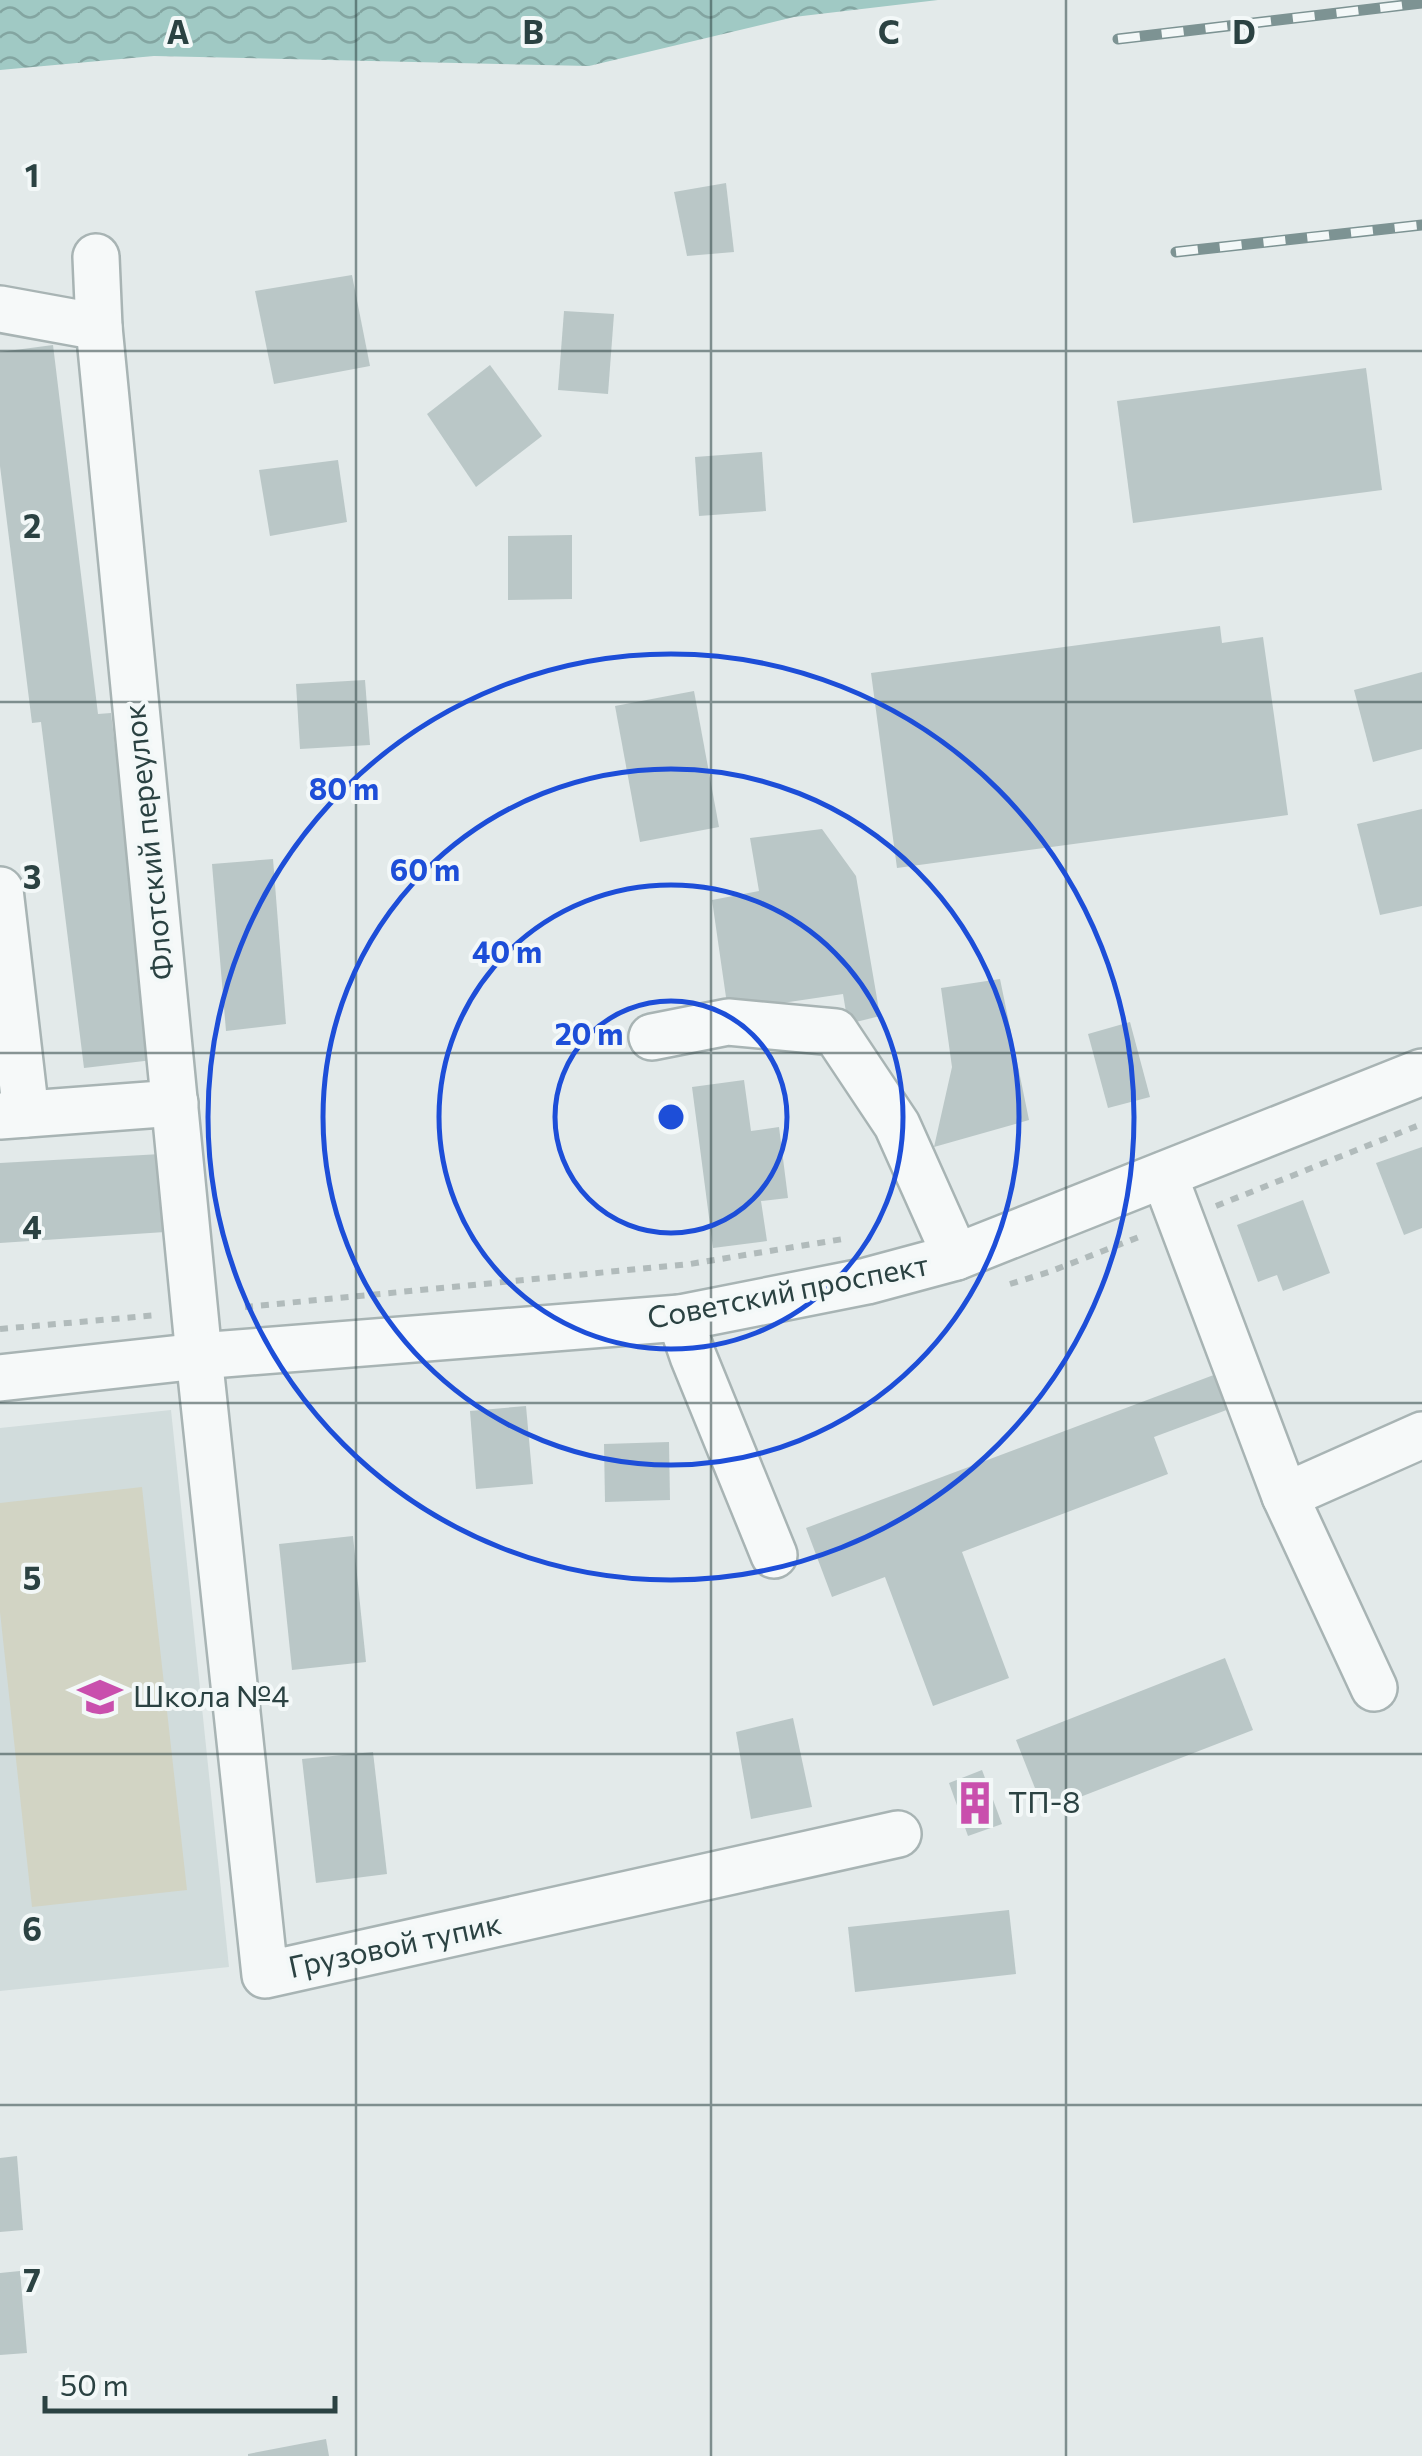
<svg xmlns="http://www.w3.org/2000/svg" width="1422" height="2456" font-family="Commissioner,sans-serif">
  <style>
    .built { fill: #d1dcdc }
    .pitch { fill: #d2d4c4 }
    .water { fill: url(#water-waves) }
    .building { fill: #bac7c7 }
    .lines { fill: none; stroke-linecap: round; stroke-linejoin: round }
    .minor-casing { stroke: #a8b4b4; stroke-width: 50 }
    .path { stroke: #b1bbbb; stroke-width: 6; stroke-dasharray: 8 8; stroke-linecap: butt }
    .minor { stroke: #f6f9f9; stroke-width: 45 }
    .rail-casing { stroke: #7d9393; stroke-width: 11 }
    .rail { stroke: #f3f8f8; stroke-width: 8; stroke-dasharray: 22; stroke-linecap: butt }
    .grid { fill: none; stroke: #2b4242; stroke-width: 2.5; stroke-opacity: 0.55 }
    .ring { fill: none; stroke: #1d4ed8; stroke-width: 5 }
    .labels { text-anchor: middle; stroke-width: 8; stroke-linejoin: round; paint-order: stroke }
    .street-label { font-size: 30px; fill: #2b4242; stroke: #f3f8f8 }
    .poi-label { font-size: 30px; fill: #2b4242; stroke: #f3f8f8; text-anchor: start }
    .grid-label { font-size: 32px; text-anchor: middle; font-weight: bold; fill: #2b4242; stroke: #f3f8f8; stroke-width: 8; stroke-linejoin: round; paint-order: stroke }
    .centre { fill: #1d4ed8; stroke: #f3f8f8; stroke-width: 5 }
    .ring-label { font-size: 30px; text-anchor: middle; font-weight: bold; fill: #1d4ed8; stroke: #f3f8f8; stroke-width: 8; stroke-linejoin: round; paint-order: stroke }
  </style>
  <defs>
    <pattern id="water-waves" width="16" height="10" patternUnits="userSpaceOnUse" patternTransform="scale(2.5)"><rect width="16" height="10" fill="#a0c9c4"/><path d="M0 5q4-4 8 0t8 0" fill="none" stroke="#83a5a1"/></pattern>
  </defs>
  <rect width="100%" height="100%" fill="#e3eaea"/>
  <!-- built -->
  <polygon class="built" points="171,1410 229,1967 0,1991 0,1428"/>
  <!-- pitch -->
  <polygon class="pitch" points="142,1487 187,1890 32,1907 0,1612 0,1503"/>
  <!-- water -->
  <polygon class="water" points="0,0 938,0 794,17 589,66 154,56 0,70"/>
  <!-- building -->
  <g class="building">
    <polygon points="726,183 734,252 687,256 674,192"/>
    <polygon points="352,275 370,366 274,384 255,291"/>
    <polygon points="564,311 614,314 608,394 558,390"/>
    <polygon points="53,345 98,714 111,713 153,1060 84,1068 41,722 32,723 0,466 0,352"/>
    <polygon points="490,365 542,436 476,487 427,414"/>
    <polygon points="1366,368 1382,490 1133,523 1117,401"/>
    <polygon points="762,452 766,511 699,516 695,457"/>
    <polygon points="338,460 347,522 270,536 259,470"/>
    <polygon points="572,535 572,599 508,600 508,536"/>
    <polygon points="1220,626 1222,643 1263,637 1288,815 897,868 871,673"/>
    <polygon points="1422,672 1422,749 1373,762 1354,690"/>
    <polygon points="365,680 370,745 300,749 296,684"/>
    <polygon points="694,691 719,827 640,842 615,706"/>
    <polygon points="1422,809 1422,906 1380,915 1357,824"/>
    <polygon points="822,829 856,876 880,1016 848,1024 843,994 728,1011 712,900 759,891 750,838"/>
    <polygon points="273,859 286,1024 226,1031 212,864"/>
    <polygon points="1000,979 1029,1120 934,1147 952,1067 941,988"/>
    <polygon points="1130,1022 1150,1097 1108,1108 1088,1034"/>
    <polygon points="744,1080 751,1131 779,1127 788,1198 761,1201 767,1241 713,1248 692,1087"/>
    <polygon points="1422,1147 1422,1228 1404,1235 1376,1163"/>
    <polygon points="161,1154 165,1232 0,1243 0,1163"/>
    <polygon points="1303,1200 1330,1273 1283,1291 1277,1275 1258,1282 1237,1225"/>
    <polygon points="1227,1370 1240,1405 1154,1437 1168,1474 962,1552 1009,1678 933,1706 885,1577 832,1597 806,1528"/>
    <polygon points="526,1406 533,1484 476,1489 470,1411"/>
    <polygon points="669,1442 670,1500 605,1502 604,1444"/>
    <polygon points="353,1536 366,1662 292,1670 279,1544"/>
    <polygon points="1225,1658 1253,1730 1044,1811 1016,1740"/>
    <polygon points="793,1718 812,1807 751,1819 736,1732"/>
    <polygon points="373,1752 387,1874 316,1883 302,1759"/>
    <polygon points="982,1770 1002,1824 968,1836 949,1783"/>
    <polygon points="1009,1910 1016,1974 855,1992 848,1927"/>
    <polygon points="17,2156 23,2230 0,2232 0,2158"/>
    <polygon points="20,2271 27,2353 0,2355 0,2273"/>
    <polygon points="326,2439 329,2456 248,2456 248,2454"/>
  </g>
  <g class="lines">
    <!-- minor casing -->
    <g class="minor-casing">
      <g id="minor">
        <polyline points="0,309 99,327 96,257"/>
        <polyline points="99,327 199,1356 265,1975 898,1834"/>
        <polyline points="0,890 26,1114"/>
        <polyline points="652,1037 728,1022 835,1032 897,1125 956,1257"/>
        <polyline points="0,1116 175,1103"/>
        <polyline points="1164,1175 1285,1496 1422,1435"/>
        <polyline points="680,1318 693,1356 774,1555"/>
        <polyline points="0,1378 199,1356 680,1318 867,1281 956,1257 1422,1072"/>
        <polyline points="1285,1496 1374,1688"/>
      </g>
    </g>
    <!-- path -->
    <g class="path">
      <polyline points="1216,1206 1422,1124"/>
      <polyline points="1010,1284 1049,1272 1144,1235"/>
      <polyline points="245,1307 690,1264 843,1239"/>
      <polyline points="0,1329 158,1315"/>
    </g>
    <!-- minor -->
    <use href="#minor" class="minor"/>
    <!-- rail casing -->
    <g class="rail-casing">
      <g id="rail">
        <polyline points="1118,39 1422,3"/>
        <polyline points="1176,252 1422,225"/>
      </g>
    </g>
    <!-- rail -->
    <use href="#rail" class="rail"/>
  </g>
  <!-- grid -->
  <path class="grid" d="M356,0V2456M711,0V2456M1066,0V2456M0,351H1422M0,702H1422M0,1053H1422M0,1403H1422M0,1754H1422M0,2105H1422"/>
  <!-- distance rings -->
  <g class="ring">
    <circle cx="671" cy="1117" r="116"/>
    <circle cx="671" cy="1117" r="232"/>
    <circle cx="671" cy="1117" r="348"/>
    <circle cx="671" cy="1117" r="463"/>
  </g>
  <!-- icons -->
  <defs>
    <g id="school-bare" transform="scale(3.45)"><path d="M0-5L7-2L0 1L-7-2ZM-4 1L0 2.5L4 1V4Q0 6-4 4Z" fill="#c94fad" stroke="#f3f8f8" stroke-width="2.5" paint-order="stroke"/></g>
    <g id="building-bare" transform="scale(3.45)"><path d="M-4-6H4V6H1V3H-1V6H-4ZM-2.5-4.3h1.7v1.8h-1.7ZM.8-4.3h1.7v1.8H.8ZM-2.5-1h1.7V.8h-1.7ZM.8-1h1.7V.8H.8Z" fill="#c94fad" stroke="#f3f8f8" stroke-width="2.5" paint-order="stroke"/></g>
  </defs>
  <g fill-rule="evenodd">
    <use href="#school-bare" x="100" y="1697"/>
    <use href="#building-bare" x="975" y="1803"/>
  </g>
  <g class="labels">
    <!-- street labels -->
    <g class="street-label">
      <text transform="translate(149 842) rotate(-96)" y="10">Флотский переулок</text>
      <text transform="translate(788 1292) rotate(-11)" y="10">Советский проспект</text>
      <text transform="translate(395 1946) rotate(-12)" y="10">Грузовой тупик</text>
    </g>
    <!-- poi labels -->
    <g class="poi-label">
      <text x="133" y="1707">Школа №4</text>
      <text x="1008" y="1813">ТП-8</text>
    </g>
  </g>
  <g class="grid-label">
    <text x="178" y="44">A</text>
    <text x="533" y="44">B</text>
    <text x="889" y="44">C</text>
    <text x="1244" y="44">D</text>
    <text x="32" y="187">1</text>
    <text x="32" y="538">2</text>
    <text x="32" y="889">3</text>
    <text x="32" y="1239">4</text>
    <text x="32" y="1590">5</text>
    <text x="32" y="1941">6</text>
    <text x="32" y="2292">7</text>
  </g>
  <circle cx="671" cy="1117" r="15" class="centre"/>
  <g class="ring-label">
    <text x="344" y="800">80 m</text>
    <text x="425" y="881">60 m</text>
    <text x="507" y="963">40 m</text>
    <text x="589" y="1045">20 m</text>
  </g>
  <!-- scale -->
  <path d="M45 2396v15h290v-15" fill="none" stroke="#2b4242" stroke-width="5"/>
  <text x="60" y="2396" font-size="30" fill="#2b4242" stroke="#f3f8f8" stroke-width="8" paint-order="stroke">50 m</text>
</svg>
